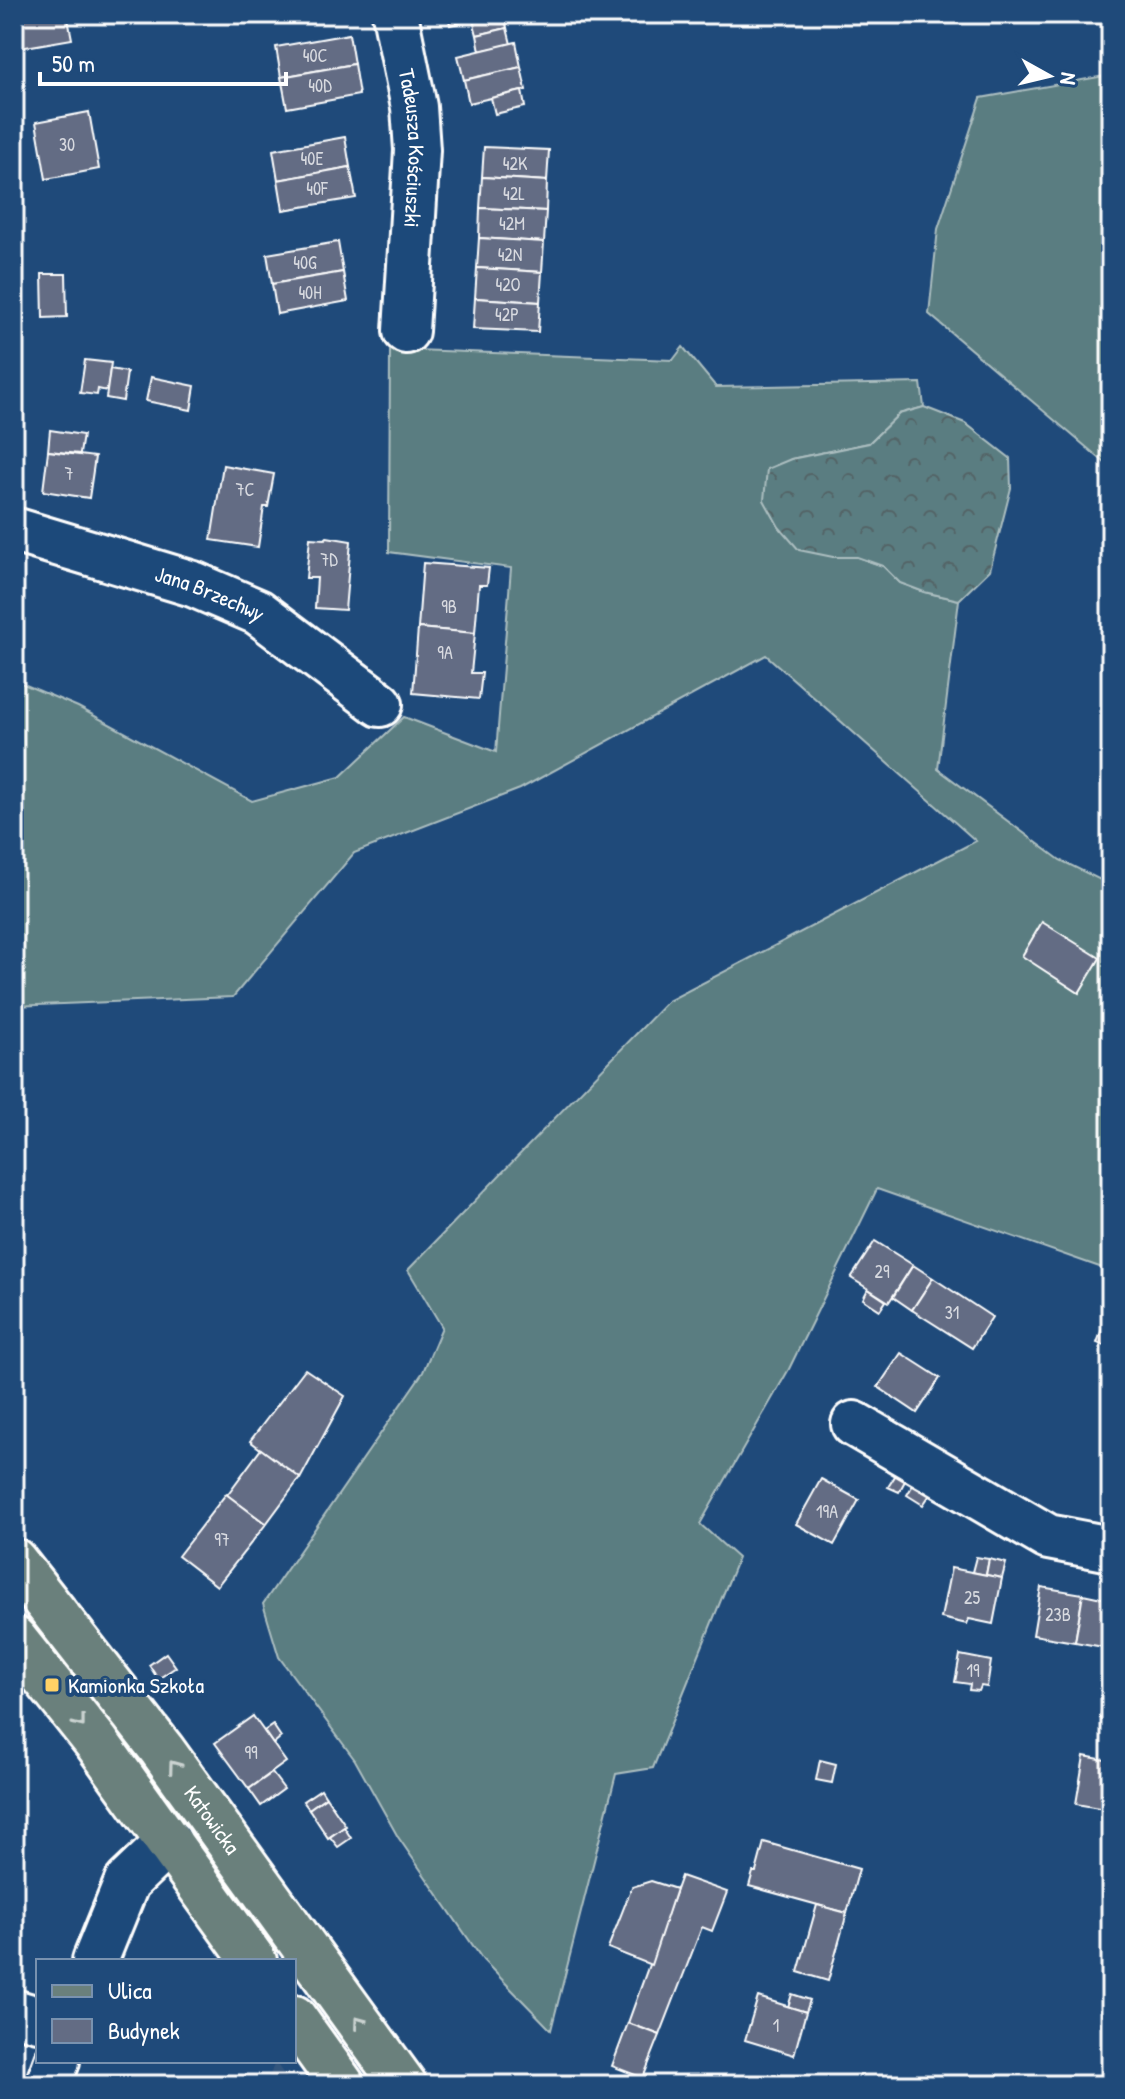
<svg xmlns="http://www.w3.org/2000/svg" width="1125" height="2099" font-family="'Patrick Hand',sans-serif">
  <style>
    .built { fill: #33547d }
    .grass { fill: #5a7d81; stroke: #acbec0; stroke-width: 2 }
    .forest { fill: url(#forest-crowns); stroke: #acbec0; stroke-width: 2 }
    .building { fill: #636c84; stroke: #fff; stroke-width: 2 }
    .lines { fill: none; stroke-linecap: round; stroke-linejoin: round }
    .minor-casing { stroke: #fff; stroke-width: 50 }
    .major-casing { stroke: #fff; stroke-width: 50 }
    .minor { stroke: #1f4a7a; stroke-width: 44 }
    .major { stroke: #6a807c; stroke-width: 44 }
    .oneway { stroke: #cbd3d1 }
    .poi-dot { fill: #ffd166; stroke: #1f4a7a; stroke-width: 3 }
    .labels { text-anchor: middle; stroke-width: 8; stroke-linejoin: round; paint-order: stroke }
    .number-label { font-size: 18px; fill: #d8dae0 }
    .street-label { font-size: 22px; fill: #fff; stroke: #1f4a7a }
    .poi-label { font-size: 22px; fill: #fff; stroke: #1f4a7a; text-anchor: start }
  </style>
  <defs>
    <pattern id="forest-crowns" width="20" height="18" patternUnits="userSpaceOnUse" patternTransform="scale(2)"><rect width="20" height="18" fill="#5a7d81"/><path d="M2 6a3 3 0 1 1 6 0M12 15a3 3 0 1 1 6 0" fill="none" stroke="#536466"/></pattern>
  </defs>
  <rect width="100%" height="100%" fill="#1f4a7a"/>
  <filter id="ink" filterUnits="userSpaceOnUse"><feTurbulence type="fractalNoise" baseFrequency=".0125" numOctaves="2"/><feDisplacementMap in="SourceGraphic" scale="16" xChannelSelector="R" yChannelSelector="G"/><feConvolveMatrix kernelMatrix="1 2 1 2 8 2 1 2 1" color-interpolation-filters="sRGB"/></filter>
  <g filter="url(#ink)">
    <!-- built -->
    <polygon class="built" points="275,2062 292,2085 266,2085"/>
    <!-- grass -->
    <g class="grass">
      <polygon points="1104,76 1111,92 1111,468 929,314 938,229 981,98"/>
      <polygon points="683,347 716,387 921,383 924,407 899,414 869,443 791,459 833,557 857,557 883,566 900,583 924,592 959,600 938,769 1060,860 1111,885 1111,1271 877,1189 789,1369 700,1524 738,1558 653,1768 616,1774 551,2030 483,1960 398,1837 355,1760 279,1657 263,1604 423,1372 442,1327 408,1270 668,1001 976,841 766,655 520,789 354,853 233,997 14,1006 14,680 78,707 252,801 340,777 404,717 496,752 511,568 389,552 390,349 673,360"/>
    </g>
    <!-- forest -->
    <polygon class="forest" points="924,407 965,423 1010,458 1011,488 990,570 959,600 924,592 900,583 883,566 857,557 833,557 799,550 779,527 764,500 767,469 791,459 869,443 899,414"/>
    <!-- building -->
    <g class="building">
      <polygon points="14,14 67,14 72,39 14,49"/>
      <polygon points="448,14 497,14 450,25"/>
      <polygon points="497,14 504,14 507,28 477,35 473,20"/>
      <polygon points="507,28 511,44 480,51 477,35"/>
      <polygon points="349,34 354,64 281,77 276,47"/>
      <polygon points="516,42 521,67 464,80 458,56"/>
      <polygon points="354,64 359,95 287,108 281,77"/>
      <polygon points="521,67 526,90 469,103 464,80"/>
      <polygon points="522,91 525,107 495,114 491,98"/>
      <polygon points="89,112 99,169 46,179 36,122"/>
      <polygon points="345,137 350,167 278,180 273,150"/>
      <polygon points="484,147 549,150 547,181 482,177"/>
      <polygon points="350,167 356,198 283,210 278,180"/>
      <polygon points="482,177 547,181 546,211 480,208"/>
      <polygon points="480,208 546,211 544,242 479,238"/>
      <polygon points="479,238 544,242 542,272 477,268"/>
      <polygon points="338,242 343,272 272,284 267,254"/>
      <polygon points="477,268 542,272 540,302 475,298"/>
      <polygon points="343,272 348,301 277,314 272,284"/>
      <polygon points="42,274 66,274 67,317 43,318"/>
      <polygon points="475,298 540,302 538,332 473,329"/>
      <polygon points="85,360 111,363 107,391 98,389 97,395 80,393"/>
      <polygon points="110,369 127,372 123,401 106,398"/>
      <polygon points="151,377 195,386 191,410 146,401"/>
      <polygon points="50,430 83,435 80,454 48,451"/>
      <polygon points="48,451 95,457 89,498 43,491"/>
      <polygon points="223,465 274,474 268,507 264,507 258,547 211,540"/>
      <polygon points="327,537 351,541 345,610 315,608 317,578 306,578 310,538 325,539"/>
      <polygon points="423,563 489,568 487,585 479,585 475,633 418,628"/>
      <polygon points="418,628 475,633 471,673 482,673 479,699 413,693"/>
      <polygon points="1042,922 1100,958 1079,993 1022,956"/>
      <polygon points="875,1241 913,1265 889,1302 851,1278"/>
      <polygon points="913,1265 933,1278 912,1310 893,1297"/>
      <polygon points="933,1278 992,1317 972,1348 912,1310"/>
      <polygon points="868,1289 886,1301 880,1310 863,1299"/>
      <polygon points="1111,1304 1111,1348 1097,1343"/>
      <polygon points="901,1353 940,1378 917,1413 878,1387"/>
      <polygon points="305,1369 345,1396 300,1479 250,1441"/>
      <polygon points="261,1449 300,1478 266,1524 227,1495"/>
      <polygon points="897,1473 906,1479 899,1492 888,1487"/>
      <polygon points="821,1479 859,1500 834,1545 796,1524"/>
      <polygon points="914,1483 931,1493 923,1505 907,1495"/>
      <polygon points="226,1494 266,1524 217,1586 178,1556"/>
      <polygon points="976,1557 989,1559 986,1575 972,1572"/>
      <polygon points="989,1559 1006,1563 1002,1578 986,1575"/>
      <polygon points="951,1568 1002,1578 993,1624 969,1619 967,1624 941,1618"/>
      <polygon points="1041,1587 1083,1594 1075,1642 1033,1635"/>
      <polygon points="1083,1594 1111,1600 1109,1648 1075,1642"/>
      <polygon points="166,1653 176,1667 158,1679 149,1665"/>
      <polygon points="960,1655 991,1661 987,1687 981,1686 979,1691 969,1690 970,1684 955,1682"/>
      <polygon points="1103,1704 1111,1705 1111,1720 1100,1718"/>
      <polygon points="253,1716 286,1762 249,1789 215,1743"/>
      <polygon points="273,1725 281,1737 273,1744 264,1731"/>
      <polygon points="1084,1756 1111,1761 1111,1810 1076,1804"/>
      <polygon points="820,1760 836,1764 832,1783 816,1780"/>
      <polygon points="272,1773 284,1789 261,1806 249,1789"/>
      <polygon points="321,1789 326,1797 309,1809 303,1801"/>
      <polygon points="326,1797 346,1826 328,1838 309,1809"/>
      <polygon points="344,1827 351,1838 338,1847 330,1837"/>
      <polygon points="764,1842 859,1869 847,1913 749,1886 753,1872 756,1872"/>
      <polygon points="681,1876 727,1892 712,1931 702,1927 660,2035 628,2023"/>
      <polygon points="651,1881 676,1889 651,1965 608,1948 632,1887"/>
      <polygon points="817,1905 847,1913 828,1981 798,1972"/>
      <polygon points="792,1994 810,2000 806,2012 788,2007"/>
      <polygon points="758,1997 806,2012 794,2055 745,2040"/>
      <polygon points="628,2023 660,2035 643,2078 612,2066"/>
    </g>
    <g class="lines">
      <!-- minor casing -->
      <g class="minor-casing">
        <g id="minor">
          <path id="s1" d="M395,14L414,107L417,150L406,331"/>
          <path id="s2" d="M14,530L193,584L258,612L380,704"/>
          <polyline points="854,1424 1048,1537 1111,1549"/>
          <polyline points="95,1961 127,1882 169,1842"/>
          <polyline points="14,2012 38,2019"/>
          <polyline points="48,2085 57,2061"/>
        </g>
      </g>
      <!-- major casing -->
      <g class="major-casing">
        <g id="major">
          <path id="s3" d="M14,1561L162,1750L404,2085"/>
          <polyline points="14,1639 97,1743 254,1961"/>
          <polyline points="294,2018 342,2085"/>
        </g>
      </g>
      <!-- minor -->
      <use href="#minor" class="minor"/>
      <!-- major -->
      <use href="#major" class="major"/>
    </g>
    <!-- one-way arrows -->
    <defs><path id="oneway-chevron" d="M-2-3.5L2.5 0L-2 3.5" fill="none" stroke-width="1.6" stroke-linecap="round" stroke-linejoin="round" transform="scale(2)"/></defs>
    <g class="oneway">
      <use href="#oneway-chevron" transform="translate(80 1722) rotate(52)"/>
      <use href="#oneway-chevron" transform="translate(174 1766) rotate(-126)"/>
      <use href="#oneway-chevron" transform="translate(359 2022) rotate(-126)"/>
    </g>
  </g>
  <!-- markers -->
  <rect class="poi-dot" x="44" y="1677" width="16" height="16" rx="4"/>
  <g class="labels">
    <!-- number labels -->
    <g class="number-label">
      <text x="315" y="62">40C</text>
      <text x="320" y="92">40D</text>
      <text x="67" y="151">30</text>
      <text x="312" y="165">40E</text>
      <text x="515" y="170">42K</text>
      <text x="317" y="195">40F</text>
      <text x="514" y="200">42L</text>
      <text x="512" y="230">42M</text>
      <text x="510" y="261">42N</text>
      <text x="305" y="269">40G</text>
      <text x="508" y="291">42O</text>
      <text x="310" y="299">40H</text>
      <text x="507" y="321">42P</text>
      <text x="69" y="480">7</text>
      <text x="245" y="496">7C</text>
      <text x="329" y="566">7D</text>
      <text x="449" y="613">9B</text>
      <text x="445" y="659">9A</text>
      <text x="882" y="1278">29</text>
      <text x="952" y="1319">31</text>
      <text x="827" y="1518">19A</text>
      <text x="222" y="1546">97</text>
      <text x="972" y="1604">25</text>
      <text x="1058" y="1621">23B</text>
      <text x="973" y="1677">19</text>
      <text x="251" y="1759">99</text>
      <text x="776" y="2032">1</text>
    </g>
    <!-- street labels -->
    <g class="street-label">
      <text dy="8" stroke="none"><textPath href="#s1" startOffset="136">Tadeusza Kościuszki</textPath></text>
      <text dy="8" stroke="none"><textPath href="#s2" startOffset="206">Jana Brzechwy</textPath></text>
      <text dy="8" stroke="none"><textPath href="#s3" startOffset="326">Katowicka</textPath></text>
    </g>
    <!-- poi labels -->
    <g class="poi-label">
      <text x="68" y="1693">Kamionka Szkoła</text>
    </g>
  </g>
  <!-- margin -->
  <rect width="1125" height="2099" fill="none" stroke="#1f4a7a" stroke-width="48"/>
  <rect x="24" y="24" width="1077" height="2051" fill="none" stroke="#fff" stroke-width="3" filter="url(#ink)"/>
  <!-- legend -->
  <rect x="36" y="1959" width="260" height="104" fill="#1f4a7a" stroke="#7992af" stroke-width="2"/>
  <rect x="52" y="1985" width="40" height="12" fill="#6a807c" stroke="#7992af" stroke-width="2"/>
  <text x="108" y="1999" font-size="24" fill="#ffffff">Ulica</text>
  <rect x="52" y="2019" width="40" height="24" fill="#636c84" stroke="#7992af" stroke-width="2"/>
  <text x="108" y="2039" font-size="24" fill="#ffffff">Budynek</text>
  <!-- north arrow -->
  <g transform="translate(1049 76) rotate(98)" stroke="#1f4a7a" stroke-width="6" paint-order="stroke">
  <path d="M0-6L14 30L0 20L-14 30Z" fill="#ffffff"/>
  <text y="-12" font-size="22" font-weight="bold" text-anchor="middle" fill="#ffffff">N</text>
  </g>
  <!-- scale -->
  <path d="M40 72v12h246v-12" fill="none" stroke="#ffffff" stroke-width="4"/>
  <text x="52" y="72" font-size="24" fill="#ffffff" stroke="#1f4a7a" stroke-width="6" paint-order="stroke">50 m</text>
</svg>
